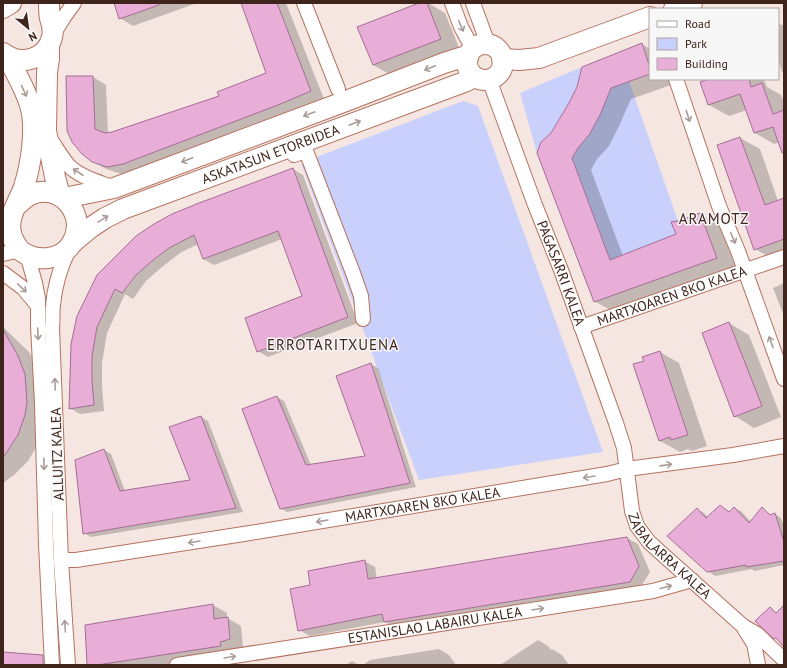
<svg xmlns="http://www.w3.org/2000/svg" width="787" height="668" font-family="'PT Sans',sans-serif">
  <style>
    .green { fill: #c9d0fb }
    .shadow { fill: #0003 }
    .building { fill: #e9aed8; stroke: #a46d94 }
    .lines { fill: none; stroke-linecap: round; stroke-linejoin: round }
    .street-casing { stroke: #b4725f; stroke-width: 16 }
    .secondary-casing { stroke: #b4725f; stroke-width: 22 }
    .street { stroke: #fff; stroke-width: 14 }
    .secondary { stroke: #fff; stroke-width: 20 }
    .oneway { stroke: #a99c98 }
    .labels { text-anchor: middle; stroke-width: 3; stroke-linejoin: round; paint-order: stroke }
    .street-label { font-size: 14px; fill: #3f241b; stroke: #f7f7f7 }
    .neighbourhood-label { font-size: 15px; letter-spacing: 1px; fill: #3f241b; stroke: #f7f7f7 }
  </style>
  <rect width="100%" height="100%" fill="#f5e6e1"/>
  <!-- green -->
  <g class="green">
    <polygon points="582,67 577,87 569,103 551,133 541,142 537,153 520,93"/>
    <polygon points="629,81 678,221 671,222 676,234 610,260 572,158 578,148 589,135 600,115 611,88"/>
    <polygon points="463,101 478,106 603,452 419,480 301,163"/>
  </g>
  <!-- shadow -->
  <g class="shadow">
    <polygon points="115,3 197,3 133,26 120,18"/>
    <polygon points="242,3 286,3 324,99 137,171 121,174 106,169 92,161 93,77 106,85 108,134 220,97 268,74"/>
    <polygon points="421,3 428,3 445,13 460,50 393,76 373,65"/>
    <polygon points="778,23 781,25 784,25 784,73 782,72 778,58"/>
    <polygon points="642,44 650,49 650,79 669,79 671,85 631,99 619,126 609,146 597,159 591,170 623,256 678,235 700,214 720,225 736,269 614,312 594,301 552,133"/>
    <polygon points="712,79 763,79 764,80 767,87 781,95 784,103 784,154 780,142 774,144 755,133 747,110 729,116 709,105"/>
    <polygon points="740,138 760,149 778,201 784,199 784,257 775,260 755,249"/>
    <polygon points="293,169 303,175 358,323 268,357 258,351 303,297 282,239 214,265 203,259 198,244 180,253 162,267 146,281 133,299 125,294 107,333 102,363 102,386 104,411 80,414 70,408 97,276"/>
    <polygon points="784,283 784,316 773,288"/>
    <polygon points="729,323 749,335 781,417 754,428 735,416"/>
    <polygon points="3,327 29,352 38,368 37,446 28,461 14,475 3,483"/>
    <polygon points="660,352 679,363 707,446 692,451 688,449 680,452 660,441 645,362"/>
    <polygon points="371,364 378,368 416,487 287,512 280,508 277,397 284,401 311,465 366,457"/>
    <polygon points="201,417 208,421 243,512 91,537 84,533 104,450 111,454 125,491 191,481"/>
    <polygon points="720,506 730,512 735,508 742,512 751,522 762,509 771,515 775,514 781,518 784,526 784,565 754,571 752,569 715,576 708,571 697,509 704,513 708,517"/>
    <polygon points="627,538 638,544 650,572 640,588 395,627 385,622 310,636 299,630 364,561 375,567 377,579"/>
    <polygon points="213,605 227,613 227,618 241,626 243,647 233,650 235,654 161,665 88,665"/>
    <polygon points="538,640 548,646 551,650 552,649 562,655 569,665 500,665"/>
    <polygon points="439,649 449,655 456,665 363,665 370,660"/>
    <polygon points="352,661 359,665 346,665"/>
  </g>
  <!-- building -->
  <g class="building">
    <polygon points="114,3 158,3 159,5 119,19"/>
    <polygon points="241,3 277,3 311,91 278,105 123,164 107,167 92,162 82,154 72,142 67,131 66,76 93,76 95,129 105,133 112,132 219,96 217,92 266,73"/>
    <polygon points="419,3 427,3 441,39 373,65 357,27"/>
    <polygon points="642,43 650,68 650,74 611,88 600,115 589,135 578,148 572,158 610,260 676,234 671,222 678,221 700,213 717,258 594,302 537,153 541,142 551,133 569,103 577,87 582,67"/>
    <polygon points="709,79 749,79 751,87 762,83 773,114 784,110 784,153 782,153 773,127 754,133 740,94 708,105 700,82"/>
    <polygon points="740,137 765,205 784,198 784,239 754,250 717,145"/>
    <polygon points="293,168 348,317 257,352 245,318 302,296 278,231 203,259 194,235 169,248 152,261 136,275 122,293 115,289 97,327 92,356 92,380 94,405 69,409 71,344 77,316 97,275 136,236 154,224 172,214 199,203"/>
    <polygon points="729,322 762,406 734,417 702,333"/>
    <polygon points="3,329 18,356 25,374 27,402 25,415 18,435 3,458"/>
    <polygon points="660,351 688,435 671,440 670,437 659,441 633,364 644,361 642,357"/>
    <polygon points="371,363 410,483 280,509 242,409 277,396 306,465 365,456 336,376"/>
    <polygon points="201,416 236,508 83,534 75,460 104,449 120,491 190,480 169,427"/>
    <polygon points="720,505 729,512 734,507 749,523 762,507 770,515 775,513 784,542 784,561 746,567 746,565 707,572 667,536 697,508 706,518"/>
    <polygon points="627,537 639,566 630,582 384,622 382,614 298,631 290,589 310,585 308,571 365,560 368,579"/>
    <polygon points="213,604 214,619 228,617 230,639 220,642 221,646 97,665 87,665 85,625"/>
    <polygon points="784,605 784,647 776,638 774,639 755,621 770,607 776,613"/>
    <polygon points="3,652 43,655 43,665 3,665"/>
  </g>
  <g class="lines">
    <!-- street casing -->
    <g class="street-casing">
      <g id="street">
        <polyline points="304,3 338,89"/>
        <polyline points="452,3 461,27 473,49"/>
        <polyline points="473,3 488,44"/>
        <polyline points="52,36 64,17 74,3"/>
        <path id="s1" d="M489,79L535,205L561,270L616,423L624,448L632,511L637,526L649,542L670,561L743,626L757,634L782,658"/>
        <polyline points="676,79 719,206 738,251 784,379"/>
        <path d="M51,140C57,149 62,158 69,166C80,177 99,182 114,188"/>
        <polyline points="294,155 306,151 353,273 361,296 363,319"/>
        <polyline points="3,254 20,250"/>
        <polyline points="27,254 35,283 38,298 38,326 42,403 46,544 52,665"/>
        <polyline points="3,273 23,288 38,306"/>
        <path id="s2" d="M581,327L784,257"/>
        <path id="s3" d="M61,560H76L250,533L607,474L627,469L733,455L784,446"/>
        <polyline points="744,628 754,644 758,664"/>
        <path d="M68,665L61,560L52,328C53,320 52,312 53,305C55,284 61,265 70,247"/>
        <path id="s4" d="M177,665L653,591L692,580"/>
      </g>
    </g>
    <!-- secondary casing -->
    <g class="secondary-casing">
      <g id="secondary">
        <polyline points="3,8 11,3"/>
        <polyline points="674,9 692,3"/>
        <circle cx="485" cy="62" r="18"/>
        <polyline points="49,46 49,59 47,72 46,131 55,177 60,196"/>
        <path d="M3,53C21,67 47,59 52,37C54,30 52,25 50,18C49,13 49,8 49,3"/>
        <path d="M7,56C15,72 25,88 30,105C37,128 31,164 24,187C19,201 7,217 11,233C12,239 17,247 21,251C37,263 62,260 72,243C89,215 59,181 30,195C24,198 21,202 16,206"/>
        <polyline points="502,59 519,60 539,58 650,17"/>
        <polyline points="64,198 114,188 346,101 444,63 463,57 468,57"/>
        <path id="s5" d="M72,243L90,228L105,218L123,209L467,81L472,75"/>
      </g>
    </g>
    <!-- street -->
    <use href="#street" class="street"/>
    <!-- secondary -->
    <use href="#secondary" class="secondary"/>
  </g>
  <!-- one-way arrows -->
  <defs><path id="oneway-shaft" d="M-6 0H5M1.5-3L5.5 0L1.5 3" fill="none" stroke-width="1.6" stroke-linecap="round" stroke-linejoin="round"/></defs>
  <g class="oneway">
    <use href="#oneway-shaft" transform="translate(461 26) rotate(66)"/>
    <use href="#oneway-shaft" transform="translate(430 68) rotate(159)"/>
    <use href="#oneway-shaft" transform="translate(24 91) rotate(65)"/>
    <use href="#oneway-shaft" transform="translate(309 114) rotate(160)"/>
    <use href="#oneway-shaft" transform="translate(688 116) rotate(72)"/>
    <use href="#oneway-shaft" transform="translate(355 123) rotate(-20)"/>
    <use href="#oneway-shaft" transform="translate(187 160) rotate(159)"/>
    <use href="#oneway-shaft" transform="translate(78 172) rotate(-147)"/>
    <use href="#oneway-shaft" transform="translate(103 219) rotate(-32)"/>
    <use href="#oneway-shaft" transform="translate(733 238) rotate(67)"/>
    <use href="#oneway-shaft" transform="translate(22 288) rotate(44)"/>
    <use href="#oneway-shaft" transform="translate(38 334) rotate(87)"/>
    <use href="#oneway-shaft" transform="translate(771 342) rotate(-110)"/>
    <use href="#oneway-shaft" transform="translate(55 384) rotate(-92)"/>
    <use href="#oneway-shaft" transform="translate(44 464) rotate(89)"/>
    <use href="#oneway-shaft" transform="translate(666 465) rotate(-8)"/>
    <use href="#oneway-shaft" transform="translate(589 477) rotate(171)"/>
    <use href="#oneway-shaft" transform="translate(322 521) rotate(170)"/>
    <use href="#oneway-shaft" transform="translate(194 542) rotate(171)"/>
    <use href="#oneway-shaft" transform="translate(666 587) rotate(-15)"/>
    <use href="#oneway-shaft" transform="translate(538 609) rotate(-9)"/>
    <use href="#oneway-shaft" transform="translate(65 626) rotate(-94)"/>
    <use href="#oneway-shaft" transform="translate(230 657) rotate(-9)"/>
  </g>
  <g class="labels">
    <!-- street labels -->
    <g class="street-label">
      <text dy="5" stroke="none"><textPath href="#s5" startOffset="219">ASKATASUN ETORBIDEA</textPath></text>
      <text dy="5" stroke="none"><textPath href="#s1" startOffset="207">PAGASARRI KALEA</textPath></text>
      <text dy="5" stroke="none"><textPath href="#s2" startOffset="96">MARTXOAREN 8KO KALEA</textPath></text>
      <text transform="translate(57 454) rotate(-92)" y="5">ALLUITZ KALEA</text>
      <text dy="5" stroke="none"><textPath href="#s3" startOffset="366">MARTXOAREN 8KO KALEA</textPath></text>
      <text dy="5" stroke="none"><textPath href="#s1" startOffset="516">ZABALARRA KALEA</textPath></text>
      <text dy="5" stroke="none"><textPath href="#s4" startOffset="261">ESTANISLAO LABAIRU KALEA</textPath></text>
    </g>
    <!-- neighbourhood labels -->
    <g class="neighbourhood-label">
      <text x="714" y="224">ARAMOTZ</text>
      <text x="333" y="350">ERROTARITXUENA</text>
    </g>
  </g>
  <!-- border -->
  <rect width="787" height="668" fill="none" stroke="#3f241b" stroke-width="8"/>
  <!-- legend -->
  <rect x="649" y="8" width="130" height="72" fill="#f7f7f7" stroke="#ada39f"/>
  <rect x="657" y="21" width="20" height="6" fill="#ffffff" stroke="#ada39f"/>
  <text x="685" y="28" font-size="12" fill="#3f241b">Road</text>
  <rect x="657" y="38" width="20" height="12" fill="#c9d0fb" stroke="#ada39f"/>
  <text x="685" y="48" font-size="12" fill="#3f241b">Park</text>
  <rect x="657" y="58" width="20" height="12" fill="#e9aed8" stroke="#ada39f"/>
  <text x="685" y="68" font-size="12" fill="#3f241b">Building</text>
  <!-- north arrow -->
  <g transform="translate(28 28) rotate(151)" stroke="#f7f7f7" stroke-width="3" paint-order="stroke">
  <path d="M0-3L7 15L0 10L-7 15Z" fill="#3f241b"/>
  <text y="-6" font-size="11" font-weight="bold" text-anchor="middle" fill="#3f241b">N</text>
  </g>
</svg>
